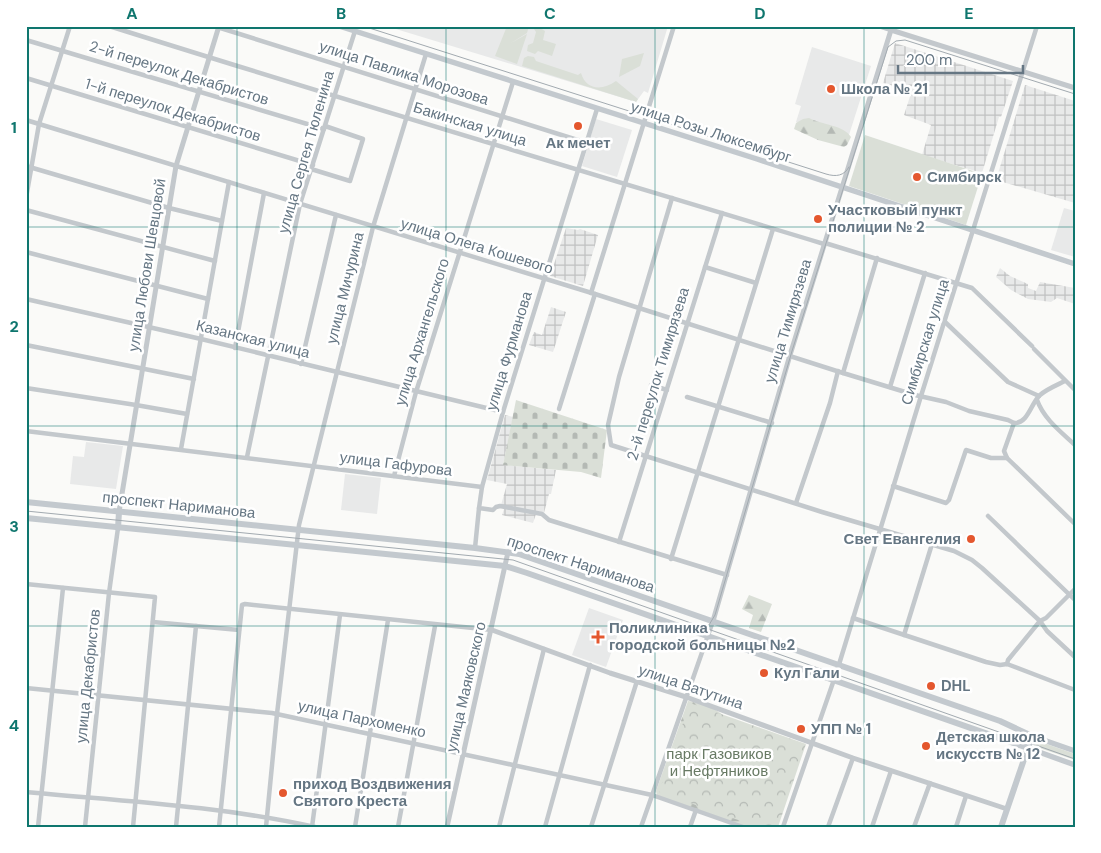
<svg xmlns="http://www.w3.org/2000/svg" width="1101" height="853" font-family="'DM Sans',sans-serif">
  <style>
    .built { fill: #e8e9e9 }
    .industrial { fill: url(#industrial-grid) }
    .grass { fill: #dadfd7 }
    .forest { fill: url(#forest-firs) }
    .cemetery { fill: url(#cemetery-stones) }
    .park { fill: url(#park-crowns) }
    .lines { fill: none; stroke-linecap: round; stroke-linejoin: round }
    .minor { stroke: #c3c8cc; stroke-width: 4.5 }
    .tertiary { stroke: #c3c8cc; stroke-width: 5 }
    .secondary { stroke: #c3c9ce; stroke-width: 5.5 }
    .primary { stroke: #c3c9ce; stroke-width: 6 }
    .tram { stroke: #a2aab0; stroke-width: 1 }
    .grid { fill: none; stroke: #0f766e; stroke-width: 1; stroke-opacity: 0.55 }
    .poi-dot { fill: #e4572e; stroke: #fff; stroke-width: 2 }
    .labels { text-anchor: middle; stroke-width: 5; stroke-linejoin: round; paint-order: stroke }
    .street-label { font-size: 15px; fill: #657683; stroke: #fff }
    .poi-label { font-size: 15px; font-weight: bold; fill: #657683; stroke: #fff; text-anchor: start }
    .park-label { font-size: 15px; fill: #687a64; stroke: #fff }
    .neatline { fill: none; stroke: #0f766e; stroke-width: 2 }
    .grid-label { font-size: 16px; text-anchor: middle; font-weight: bold; fill: #0f766e }
  </style>
  <defs>
    <pattern id="industrial-grid" width="8" height="8" patternUnits="userSpaceOnUse" patternTransform="scale(1.25)"><rect width="8" height="8" fill="#e8e9e9"/><path d="M0 4h8M4 0v8" fill="none" stroke="#c0c1c2"/></pattern>
    <pattern id="forest-firs" width="22" height="20" patternUnits="userSpaceOnUse" patternTransform="scale(1.25)"><rect width="22" height="20" fill="#dadfd7"/><path d="M5 1l3.5 6h-7zM16 11l3.5 6h-7z" fill="#b4b9b4"/></pattern>
    <pattern id="cemetery-stones" width="16" height="16" patternUnits="userSpaceOnUse" patternTransform="scale(1.25)"><rect width="16" height="16" fill="#dadfd7"/><path d="M2 7V4a2 2 0 0 1 4 0v3zM10 15v-3a2 2 0 0 1 4 0v3z" fill="#b4b9b4"/></pattern>
    <pattern id="park-crowns" width="20" height="18" patternUnits="userSpaceOnUse" patternTransform="scale(1.25)"><rect width="20" height="18" fill="#dadfd7"/><path d="M2 6a3 3 0 1 1 6 0M12 15a3 3 0 1 1 6 0" fill="none" stroke="#b4b9b4"/></pattern>
  </defs>
  <rect width="100%" height="100%" fill="#fafaf8"/>
  <!-- built -->
  <g class="built">
    <polygon points="386,26 668,26 648,93 644,91 636,102"/>
    <polygon points="812,47 871,66 848,138 796,122 801,106 795,104"/>
    <polygon points="596,119 632,130 617,177 582,166"/>
    <polygon points="1064,208 1075,211 1075,257 1051,250"/>
    <polygon points="86,442 123,446 116,489 70,484 73,456 84,457"/>
    <polygon points="345,474 381,478 377,514 341,510"/>
    <polygon points="589,608 623,620 606,667 572,655"/>
  </g>
  <!-- industrial -->
  <g class="industrial">
    <polygon points="895,43 1013,81 1001,117 999,117 982,173 922,155 931,125 904,115 913,87 904,84 894,86 883,83"/>
    <polygon points="1025,85 1075,101 1075,203 996,180"/>
    <polygon points="566,228 578,230 580,229 598,235 583,286 550,276"/>
    <polygon points="1000,268 1010,276 1028,284 1028,288 1036,291 1040,282 1075,288 1075,304 1057,298 1051,302 1028,299 1011,290 996,277"/>
    <polygon points="551,307 566,312 553,352 529,345 534,332 542,335"/>
    <polygon points="505,415 513,417 503,465 556,470 551,494 549,494 544,513 537,511 533,523 502,515 505,506 501,505 507,484 487,480"/>
  </g>
  <!-- grass -->
  <g class="grass">
    <polygon points="507,26 529,26 527,33 511,43 527,34 517,64 495,56"/>
    <polygon points="540,28 545,31 543,40 556,44 552,56 538,51 535,54 527,51 528,45 533,43 536,32 534,29"/>
    <polygon points="644,53 640,66 619,77 622,59"/>
    <path d="M528,56L534,57L536,61L578,75L581,73C586,90 602,91 616,81L638,99L636,102L522,66L524,58Z"/>
    <polygon points="865,135 982,174 966,225 849,186"/>
    <polygon points="1038,741 1075,754 1075,760 1034,746"/>
  </g>
  <!-- forest -->
  <g class="forest">
    <path d="M809,118C822,125 844,125 851,137L847,145L844,147L818,140L794,129L796,123L803,119Z"/>
    <polygon points="749,595 772,604 761,632 749,628 753,615 742,609"/>
    <path d="M688,701C698,702 715,708 723,715L769,827H746L657,796L656,791Z"/>
  </g>
  <!-- cemetery -->
  <polygon class="cemetery" points="516,400 607,430 601,478 581,472 503,465"/>
  <!-- park -->
  <polygon class="park" points="690,703 806,744 778,827 758,827 659,792"/>
  <g class="lines">
    <!-- minor -->
    <g class="minor">
      <path d="M109,26C347,101 586,172 824,244"/>
      <polyline points="214,26 587,143"/>
      <polyline points="879,26 891,30"/>
      <polyline points="26,40 324,129"/>
      <polyline points="26,78 313,165"/>
      <polyline points="26,120 595,294 843,373 915,395 946,402 969,411 1008,420 1014,423 1004,451 1007,458 1075,524"/>
      <polyline points="26,166 169,208 222,221"/>
      <polyline points="311,169 350,181 363,139 325,126"/>
      <polyline points="26,198 39,124 70,26"/>
      <polyline points="672,198 619,377 608,425 611,445 822,512 954,551 972,560 982,568 1040,621 1047,631 1075,657"/>
      <polyline points="26,210 215,261"/>
      <polyline points="825,243 972,288 1032,346"/>
      <polyline points="26,252 208,299"/>
      <polyline points="705,267 756,283"/>
      <polyline points="591,293 674,26"/>
      <polyline points="26,299 201,339 503,412"/>
      <polyline points="944,321 1008,382 1039,396"/>
      <polyline points="26,345 194,379"/>
      <polyline points="235,348 264,193"/>
      <polyline points="1034,349 1075,390"/>
      <polyline points="301,364 336,215"/>
      <polyline points="843,373 877,258"/>
      <polyline points="651,385 667,390"/>
      <polyline points="890,387 925,273"/>
      <polyline points="26,388 136,405 187,414"/>
      <polyline points="687,397 772,423"/>
      <path d="M1037,400C1044,419 1060,431 1075,445"/>
      <polyline points="559,409 595,294"/>
      <path d="M1014,423C1028,424 1031,403 1040,395C1047,389 1057,385 1065,381"/>
      <path d="M26,431C178,449 330,468 482,487L479,508L493,510L496,507L500,506L542,514L549,520L727,575"/>
      <polyline points="181,449 229,182"/>
      <polyline points="247,457 300,204 355,31"/>
      <polyline points="394,476 416,392 513,82"/>
      <polyline points="893,486 946,503 949,500 966,450 991,458 1007,458"/>
      <polyline points="482,487 503,412 597,109"/>
      <polyline points="796,503 830,403 838,371"/>
      <polyline points="988,516 1075,600"/>
      <polyline points="619,542 722,213"/>
      <polyline points="475,548 479,508"/>
      <polyline points="671,559 773,229"/>
      <polyline points="26,584 155,597 133,827"/>
      <polyline points="853,618 986,662 1000,665 1007,664 1075,690"/>
      <polyline points="153,622 239,630"/>
      <polyline points="904,635 932,544"/>
      <polyline points="1007,664 1008,660 1040,621 1046,618 1075,589"/>
      <polyline points="26,688 272,713 652,795 743,827"/>
      <path d="M26,792C122,801 221,806 315,827"/>
      <polyline points="38,827 63,588"/>
      <polyline points="85,827 109,593 118,528"/>
      <polyline points="176,827 196,626"/>
      <polyline points="219,827 242,605 245,604 492,630"/>
      <polyline points="266,827 277,714 299,525 373,227 426,54"/>
      <polyline points="312,827 340,615"/>
      <polyline points="355,827 388,620"/>
      <polyline points="398,827 435,626"/>
      <polyline points="499,827 544,649"/>
      <polyline points="545,827 590,665"/>
      <polyline points="591,827 637,681"/>
      <polyline points="641,827 713,621"/>
      <polyline points="690,827 696,810"/>
      <polyline points="783,827 837,671 921,396 1037,26"/>
      <polyline points="828,827 853,758"/>
      <polyline points="872,827 891,771"/>
      <polyline points="914,827 930,783"/>
      <polyline points="956,827 966,796"/>
    </g>
    <!-- tertiary -->
    <g class="tertiary">
      <polyline points="119,512 176,166 219,26"/>
      <polyline points="713,621 790,355 891,30 1075,88"/>
      <polyline points="492,630 610,673 686,697 853,758 1007,809"/>
      <polyline points="447,827 508,552"/>
    </g>
    <!-- secondary -->
    <g class="secondary">
      <polyline points="339,26 757,159 1075,264"/>
      <polyline points="1032,736 1075,751"/>
      <polyline points="1028,748 1075,765"/>
    </g>
    <!-- primary -->
    <g class="primary">
      <polyline points="26,502 475,548 519,554 1000,721 1032,736 1001,827"/>
      <polyline points="26,518 505,566 527,573 1028,748"/>
      <polyline points="118,528 119,512"/>
    </g>
    <!-- tram -->
    <g class="tram">
      <path d="M363,26L826,174C836,177 844,176 849,167"/>
      <polyline points="26,511 513,560 1075,759"/>
      <polyline points="698,627 709,625 715,615 792,351 888,47 896,41 905,40 1075,94"/>
    </g>
  </g>
  <!-- grid -->
  <path class="grid" d="M237,26V827M446,26V827M655,26V827M864,26V827M26,227H1075M26,426H1075M26,626H1075"/>
  <!-- markers -->
  <g class="poi-dot">
    <circle cx="831" cy="89" r="5"/>
    <circle cx="578" cy="126" r="5"/>
    <circle cx="917" cy="177" r="5"/>
    <circle cx="818" cy="219" r="5"/>
    <circle cx="971" cy="539" r="5"/>
    <path d="M595.5 629.5h5v5h5v5h-5v5h-5v-5h-5v-5h5z"/>
    <circle cx="764" cy="673" r="5"/>
    <circle cx="931" cy="686" r="5"/>
    <circle cx="801" cy="729" r="5"/>
    <circle cx="926" cy="746" r="5"/>
    <circle cx="283" cy="793" r="5"/>
  </g>
  <g class="labels">
    <!-- street labels -->
    <g class="street-label">
      <text transform="translate(179 73) rotate(17)" y="5">2-й переулок Декабристов</text>
      <text transform="translate(404 73) rotate(18)" y="5">улица Павлика Морозова</text>
      <text transform="translate(173 110) rotate(17)" y="5">1-й переулок Декабристов</text>
      <text transform="translate(470 124) rotate(17)" y="5">Бакинская улица</text>
      <text transform="translate(711 132) rotate(18)" y="5">улица Розы Люксембург</text>
      <text transform="translate(306 152) rotate(-74)" y="5">улица Сергея Тюленина</text>
      <text transform="translate(477 246) rotate(17)" y="5">улица Олега Кошевого</text>
      <text transform="translate(147 265) rotate(-81)" y="5">улица Любови Шевцовой</text>
      <text transform="translate(345 288) rotate(-76)" y="5">улица Мичурина</text>
      <text transform="translate(788 321) rotate(-73)" y="5">улица Тимирязева</text>
      <text transform="translate(422 332) rotate(-73)" y="5">улица Архангельского</text>
      <text transform="translate(253 339) rotate(14)" y="5">Казанская улица</text>
      <text transform="translate(925 342) rotate(-73)" y="5">Симбирская улица</text>
      <text transform="translate(509 351) rotate(-73)" y="5">улица Фурманова</text>
      <text transform="translate(658 374) rotate(-73)" y="5">2-й переулок Тимирязева</text>
      <text transform="translate(396 464) rotate(7)" y="5">улица Гафурова</text>
      <text transform="translate(179 505) rotate(6)" y="5">проспект Нариманова</text>
      <text transform="translate(581 564) rotate(18)" y="5">проспект Нариманова</text>
      <text transform="translate(88 676) rotate(-84)" y="5">улица Декабристов</text>
      <text transform="translate(466 687) rotate(-77)" y="5">улица Маяковского</text>
      <text transform="translate(691 687) rotate(19)" y="5">улица Ватутина</text>
      <text transform="translate(362 719) rotate(12)" y="5">улица Пархоменко</text>
    </g>
    <!-- poi labels -->
    <g class="poi-label">
      <text x="841" y="94">Школа № 21</text>
      <text x="578" y="148" text-anchor="middle">Ак мечет</text>
      <text x="927" y="182">Симбирск</text>
      <text x="828" y="215">Участковый пункт<tspan x="828" dy="17">полиции № 2</tspan></text>
      <text x="961" y="544" text-anchor="end">Свет Евангелия</text>
      <text x="609" y="633">Поликлиника<tspan x="609" dy="17">городской больницы №2</tspan></text>
      <text x="774" y="678">Кул Гали</text>
      <text x="941" y="691">DHL</text>
      <text x="811" y="734">УПП № 1</text>
      <text x="936" y="742">Детская школа<tspan x="936" dy="17">искусств № 12</tspan></text>
      <text x="293" y="789">приход Воздвижения<tspan x="293" dy="17">Святого Креста</tspan></text>
    </g>
    <!-- park labels -->
    <g class="park-label">
      <text x="719" y="759">парк Газовиков<tspan x="719" dy="17">и Нефтяников</tspan></text>
    </g>
  </g>
  <!-- border -->
  <rect width="1101" height="853" fill="none" stroke="#ffffff" stroke-width="55"/>
  <!-- scale -->
  <path d="M898 65v8h125v-8" fill="none" stroke="#657683" stroke-width="2.5"/>
  <text x="906" y="65" font-size="15" fill="#657683" stroke="#ffffff" stroke-width="4" paint-order="stroke">200 m</text>
  <rect x="28" y="28" width="1046" height="798" class="neatline"/>
  <g class="grid-label">
    <text x="132" y="19">A</text>
    <text x="341" y="19">B</text>
    <text x="550" y="19">C</text>
    <text x="760" y="19">D</text>
    <text x="969" y="19">E</text>
    <text x="14" y="133">1</text>
    <text x="14" y="332">2</text>
    <text x="14" y="532">3</text>
    <text x="14" y="731">4</text>
  </g>
</svg>
